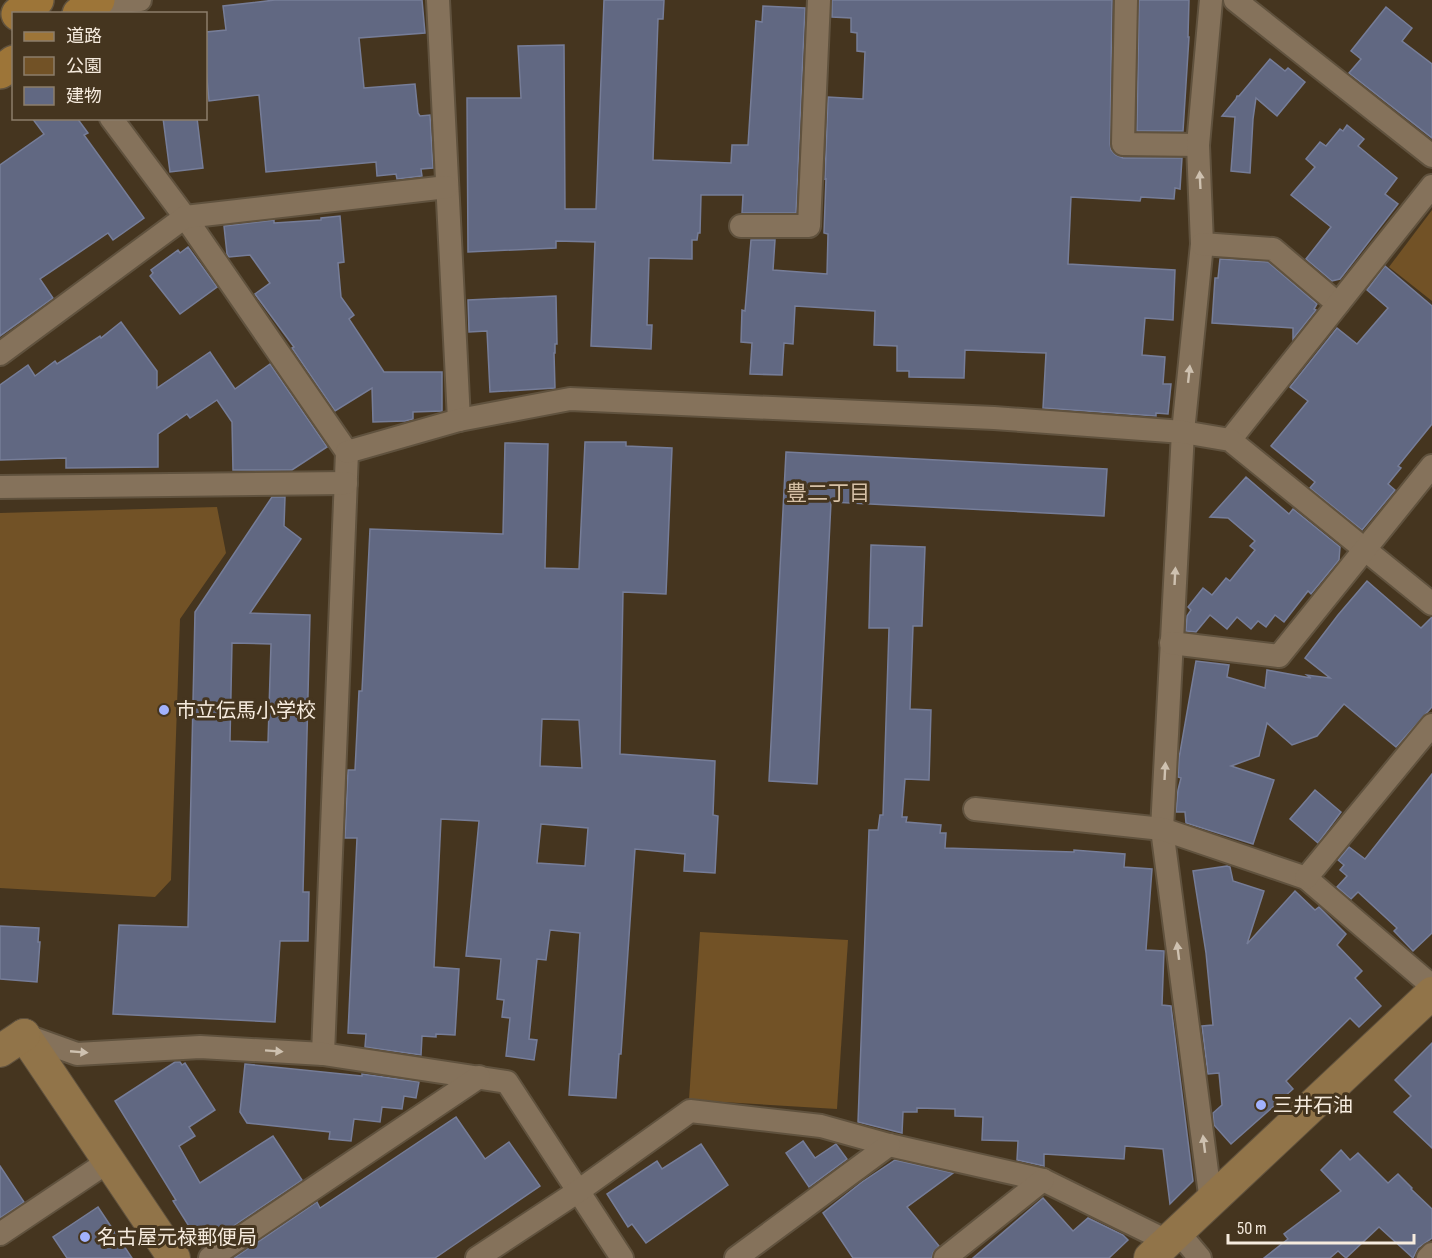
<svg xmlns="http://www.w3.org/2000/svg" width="1432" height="1258" font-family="'Sofia Sans Condensed','Noto Sans JP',sans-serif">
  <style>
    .green { fill: #725226 }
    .building { fill: #616882; stroke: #767d98; stroke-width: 1.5; fill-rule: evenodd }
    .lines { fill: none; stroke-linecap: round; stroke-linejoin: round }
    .street-casing { stroke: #60523e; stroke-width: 26 }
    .secondary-casing { stroke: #60523e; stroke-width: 34 }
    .primary-casing { stroke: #60523e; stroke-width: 36 }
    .street { stroke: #85725b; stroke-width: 22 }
    .secondary { stroke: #917449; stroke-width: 32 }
    .primary { stroke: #9d7538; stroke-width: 33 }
    .oneway { fill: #cec1b0 }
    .poi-dot { fill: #a2b2fd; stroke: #45351f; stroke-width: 2 }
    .labels { text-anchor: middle; stroke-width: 6; stroke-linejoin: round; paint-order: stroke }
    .poi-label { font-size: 20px; fill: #f6ebde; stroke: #45351f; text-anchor: start }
    .neighbourhood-label { font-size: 21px; fill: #d6c1a7; stroke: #45351f }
  </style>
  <rect width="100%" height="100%" fill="#45351f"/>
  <!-- green -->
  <g class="green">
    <polygon points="1432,210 1432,301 1389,267"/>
    <polygon points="217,507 226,553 180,619 171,880 155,897 0,888 0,513"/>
    <polygon points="700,932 848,940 837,1109 689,1100"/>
  </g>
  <!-- building -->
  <g class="building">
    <polygon points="275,0 422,0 425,33 359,38 364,88 415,84 418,113 420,116 430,115 433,168 421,169 422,176 397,179 396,174 377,176 376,162 266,172 259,95 209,101 206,68 206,32 226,30 223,6"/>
    <polygon points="604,0 664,0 663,19 658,19 653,160 731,163 732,145 748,145 756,21 762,22 763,6 805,8 796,213 742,213 743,195 701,195 700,233 698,233 697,240 692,240 692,259 649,258 647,325 652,325 651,349 591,346 595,242 556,241 556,248 468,252 467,98 521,98 518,46 564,45 565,209 596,209"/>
    <polygon points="832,0 1112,0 1110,144 1111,150 1116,155 1123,158 1182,158 1180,189 1175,188 1174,199 1141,197 1140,201 1071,197 1068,264 1175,270 1173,320 1145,318 1142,355 1165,357 1163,384 1171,384 1168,414 1156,413 1156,416 1043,408 1046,353 965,350 964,378 909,377 909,371 897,371 897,346 874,345 875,311 795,306 793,344 784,343 782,375 750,374 752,343 741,342 742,310 745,311 751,240 775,240 773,270 827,274 828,234 824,233 826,178 825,180 828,97 863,99 865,52 857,51 857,33 851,32 851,18 832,17"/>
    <polygon points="1139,0 1189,0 1188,37 1189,37 1183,131 1137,131"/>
    <polygon points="1386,7 1412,28 1402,41 1432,64 1432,138 1349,73 1361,59 1351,51"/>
    <polygon points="1270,59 1285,71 1288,68 1305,82 1277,116 1256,98 1253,119 1250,173 1231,171 1235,117 1222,116 1236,99 1237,96 1239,96"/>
    <polygon points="32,118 77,118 88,133 84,135 144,218 113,240 108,233 40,279 53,298 0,336 0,165 44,134"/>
    <polygon points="163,118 197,118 203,168 170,172"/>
    <polygon points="1347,125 1364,139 1358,146 1397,178 1385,194 1398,204 1340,279 1332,281 1306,259 1331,227 1291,195 1315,167 1306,159 1320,142 1326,146 1340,129 1343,131"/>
    <polygon points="340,216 344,262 338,263 341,297 354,315 349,319 384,372 442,372 442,411 413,412 413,419 405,421 373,422 372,388 335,411 292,348 294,347 255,294 270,283 250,255 229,257 227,254 224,226 274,220 274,223 321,220 321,218"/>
    <polygon points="188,247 217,287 180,314 150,276 153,273 151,270 178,250 180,253"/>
    <polygon points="1220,259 1268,262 1317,304 1314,309 1316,310 1293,339 1293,328 1212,323 1215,278 1218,278"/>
    <polygon points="1385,266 1432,306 1432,424 1398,466 1401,468 1388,484 1395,490 1362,530 1310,488 1315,482 1271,446 1308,401 1290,387 1337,328 1357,344 1388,308 1367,290"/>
    <polygon points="556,296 557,344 555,344 555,353 554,353 555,388 490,392 487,331 469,332 468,300"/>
    <polygon points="121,322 157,371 157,388 210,352 235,389 270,364 327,447 292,470 233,470 232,422 217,400 190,418 187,414 158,434 158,467 66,468 66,458 0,460 0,385 28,365 35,376 55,361 57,364 100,336 101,338"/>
    <path d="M585,442H626V446L672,448L666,594L623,592L620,754L715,761L713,815L718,816L715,873L684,871L685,854L635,849L621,1054H619L616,1098L569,1095L580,933L550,930L546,960L537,959L529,1039L537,1040L534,1060L506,1056L510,1018L502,1017L504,1000L497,999L501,959L466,956L479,821L441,819L434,967L459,969L455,1035L436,1034V1037L422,1036L421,1055L365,1047L366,1034L348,1033L357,838H345L348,770H355L359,691H362L370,529L503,534L505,443L548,444L545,568L579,569ZM542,719L579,720L582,768L540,766ZM541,824L588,828L585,866L537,863Z"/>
    <polygon points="786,452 1107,469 1104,516 831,502 817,784 769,781"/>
    <polygon points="1246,477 1289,514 1293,509 1340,547 1339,560 1311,594 1308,591 1284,622 1275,615 1266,627 1258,621 1251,629 1237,617 1227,629 1210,615 1196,632 1186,631 1187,616 1191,610 1188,607 1203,588 1212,595 1226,578 1230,581 1255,550 1250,546 1255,541 1228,518 1210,517"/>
    <path d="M272,497H285L284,526L301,539L250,613L310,615L303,892H309L308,941H280L275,1022L113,1014L119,925L188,927L195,612ZM232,643L271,644L268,742L230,741Z"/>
    <polygon points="871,545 925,547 922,626 913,626 910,709 931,710 929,780 905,779 902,817 907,817 906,822 941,825 940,833 946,833 945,848 1074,852 1074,850 1125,854 1124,867 1152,869 1146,950 1164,951 1162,1005 1171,1006 1193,1181 1170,1204 1163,1149 1125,1146 1124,1159 1044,1154 1044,1166 1017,1160 1018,1141 982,1140 983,1117 955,1116 955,1109 917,1108 917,1112 903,1112 902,1133 858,1122 869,830 878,830 880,815 883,815 889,628 869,628"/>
    <polygon points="1367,581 1421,628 1432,617 1432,707 1396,747 1344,704 1317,736 1292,745 1267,723 1259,756 1231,766 1274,780 1253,844 1186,823 1185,812 1176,812 1178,790 1181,778 1178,777 1179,758 1196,661 1229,665 1227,677 1265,688 1267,670 1311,678 1307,675 1330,678 1305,658 1338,615"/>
    <polygon points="1432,774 1432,933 1413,951 1394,931 1397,928 1358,892 1351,899 1337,887 1347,876 1340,870 1344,865 1338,860 1349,847 1365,859"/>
    <polygon points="1315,790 1341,812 1318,843 1290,819"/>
    <polygon points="1227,866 1230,867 1233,881 1264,891 1247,944 1295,891 1315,910 1319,907 1346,934 1337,945 1362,971 1355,978 1381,1006 1359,1027 1350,1018 1286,1081 1293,1089 1231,1144 1214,1125 1213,1113 1222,1105 1219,1073 1208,1074 1202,1026 1213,1025 1206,953 1193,871"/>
    <polygon points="0,926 39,928 38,942 40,942 37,982 0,979"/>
    <polygon points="1432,1043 1432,1148 1394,1112 1411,1096 1395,1080"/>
    <polygon points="175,1062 180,1062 182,1065 185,1063 215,1110 189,1127 195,1136 179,1146 200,1183 273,1136 302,1180 202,1247 173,1201 176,1200 115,1101"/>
    <polygon points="245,1064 362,1076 362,1074 419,1082 416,1098 404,1096 402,1109 382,1107 380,1122 354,1119 351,1141 329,1139 330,1132 247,1123 240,1112"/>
    <polygon points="456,1117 485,1159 509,1142 540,1186 435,1258 234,1258 317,1202 320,1208"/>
    <polygon points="803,1141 815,1158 836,1144 847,1159 809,1187 786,1153"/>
    <polygon points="701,1144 728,1185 646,1243 632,1224 628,1227 607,1194 657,1161 662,1169"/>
    <polygon points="1341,1150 1350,1160 1358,1153 1388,1183 1398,1174 1412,1188 1411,1189 1432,1209 1432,1238 1418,1248 1413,1258 1379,1227 1346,1258 1338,1251 1330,1258 1264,1258 1288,1239 1284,1234 1341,1191 1321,1170"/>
    <polygon points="895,1160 953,1173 907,1207 939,1246 933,1253 932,1258 853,1258 823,1213 862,1182"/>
    <polygon points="0,1166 24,1202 0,1218"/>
    <polygon points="1043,1198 1073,1231 1088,1218 1123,1235 1128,1240 1109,1258 973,1258"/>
    <polygon points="98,1207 132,1258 67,1258 53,1237"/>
  </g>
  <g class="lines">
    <!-- street casing -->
    <g class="street-casing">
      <g id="street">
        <polyline points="438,0 459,420"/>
        <polyline points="1126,0 1123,144 1198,145"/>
        <polyline points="1211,0 1198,145 1202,244 1183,432 1162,829 1211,1202"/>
        <polyline points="1235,0 1432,156"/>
        <polyline points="91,5 140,0"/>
        <polyline points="111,118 185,217 347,452 323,1054"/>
        <polyline points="741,226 809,226 819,0"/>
        <polyline points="1202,244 1273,249 1338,304"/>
        <polyline points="0,354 185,217 447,187"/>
        <polyline points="1230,440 1432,186"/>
        <polyline points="347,452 459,420 570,399 994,418 1183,432 1230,440 1432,604"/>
        <polyline points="0,487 346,483"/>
        <polyline points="1171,643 1279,656 1432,466"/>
        <polyline points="975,809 1162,829 1306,878 1432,986"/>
        <polyline points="1306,878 1432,725"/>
        <polyline points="24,1035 77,1054 200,1047 323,1054 507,1082 622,1258"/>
        <polyline points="1178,1232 1200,1258"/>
        <polyline points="0,1234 109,1161"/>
        <polyline points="210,1258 479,1077"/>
        <polyline points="477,1258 577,1192 690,1111 821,1126 889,1145 1043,1180 1167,1241"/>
        <polyline points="736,1258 889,1145"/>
        <polyline points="945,1258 1043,1180"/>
        <polyline points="1428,1258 1432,1254"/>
      </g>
    </g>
    <!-- secondary casing -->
    <g class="secondary-casing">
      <g id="secondary">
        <polyline points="24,1035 174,1258"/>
        <polyline points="0,1051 24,1035"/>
        <polyline points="1150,1258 1432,993"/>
      </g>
    </g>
    <!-- primary casing -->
    <g class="primary-casing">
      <g id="primary">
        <polyline points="18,14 37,0"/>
        <polyline points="79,14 98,0"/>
        <polyline points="0,72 14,62"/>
      </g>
    </g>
    <!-- street -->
    <use href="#street" class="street"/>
    <!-- secondary -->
    <use href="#secondary" class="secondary"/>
    <!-- primary -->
    <use href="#primary" class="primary"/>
  </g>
  <!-- one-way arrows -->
  <defs><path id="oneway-solid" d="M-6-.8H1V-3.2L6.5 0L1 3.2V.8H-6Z" transform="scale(1.5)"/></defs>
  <g class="oneway">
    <use href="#oneway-solid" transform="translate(1200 180) rotate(-93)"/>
    <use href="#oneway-solid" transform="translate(1189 374) rotate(-84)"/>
    <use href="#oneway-solid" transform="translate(1175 576) rotate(-87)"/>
    <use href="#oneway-solid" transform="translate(1165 771) rotate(-87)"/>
    <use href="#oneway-solid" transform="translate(1178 951) rotate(-97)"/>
    <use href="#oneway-solid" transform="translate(274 1051) rotate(4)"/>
    <use href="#oneway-solid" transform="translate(79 1052) rotate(5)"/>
    <use href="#oneway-solid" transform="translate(1204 1144) rotate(-97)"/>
  </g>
  <!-- markers -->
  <g class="poi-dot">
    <circle cx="164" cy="710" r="6"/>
    <circle cx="1261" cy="1105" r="6"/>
    <circle cx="85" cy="1237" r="6"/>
  </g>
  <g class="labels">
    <!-- poi labels -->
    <g class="poi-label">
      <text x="176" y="717">市立伝馬小学校</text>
      <text x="1273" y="1112">三井石油</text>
      <text x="97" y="1244">名古屋元禄郵便局</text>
    </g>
    <!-- neighbourhood labels -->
    <g class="neighbourhood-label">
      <text x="828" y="500">豊二丁目</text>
    </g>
  </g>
  <!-- legend -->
  <rect x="12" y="12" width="195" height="108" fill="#45351f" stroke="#8c7e6b" stroke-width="1.5"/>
  <rect x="24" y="32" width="30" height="9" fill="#9d7538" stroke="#8c7e6b" stroke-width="1.5"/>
  <text x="66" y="42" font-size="18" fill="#f6ebde">道路</text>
  <rect x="24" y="57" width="30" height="18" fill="#725226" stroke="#8c7e6b" stroke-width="1.5"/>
  <text x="66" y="72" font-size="18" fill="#f6ebde">公園</text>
  <rect x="24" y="87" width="30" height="18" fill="#616882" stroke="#8c7e6b" stroke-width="1.5"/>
  <text x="66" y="102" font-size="18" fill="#f6ebde">建物</text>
  <!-- scale -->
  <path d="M1228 1234v9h186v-9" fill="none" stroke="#f6ebde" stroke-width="3"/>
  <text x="1237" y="1234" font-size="18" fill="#f6ebde" stroke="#45351f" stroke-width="4.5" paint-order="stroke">50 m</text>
</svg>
